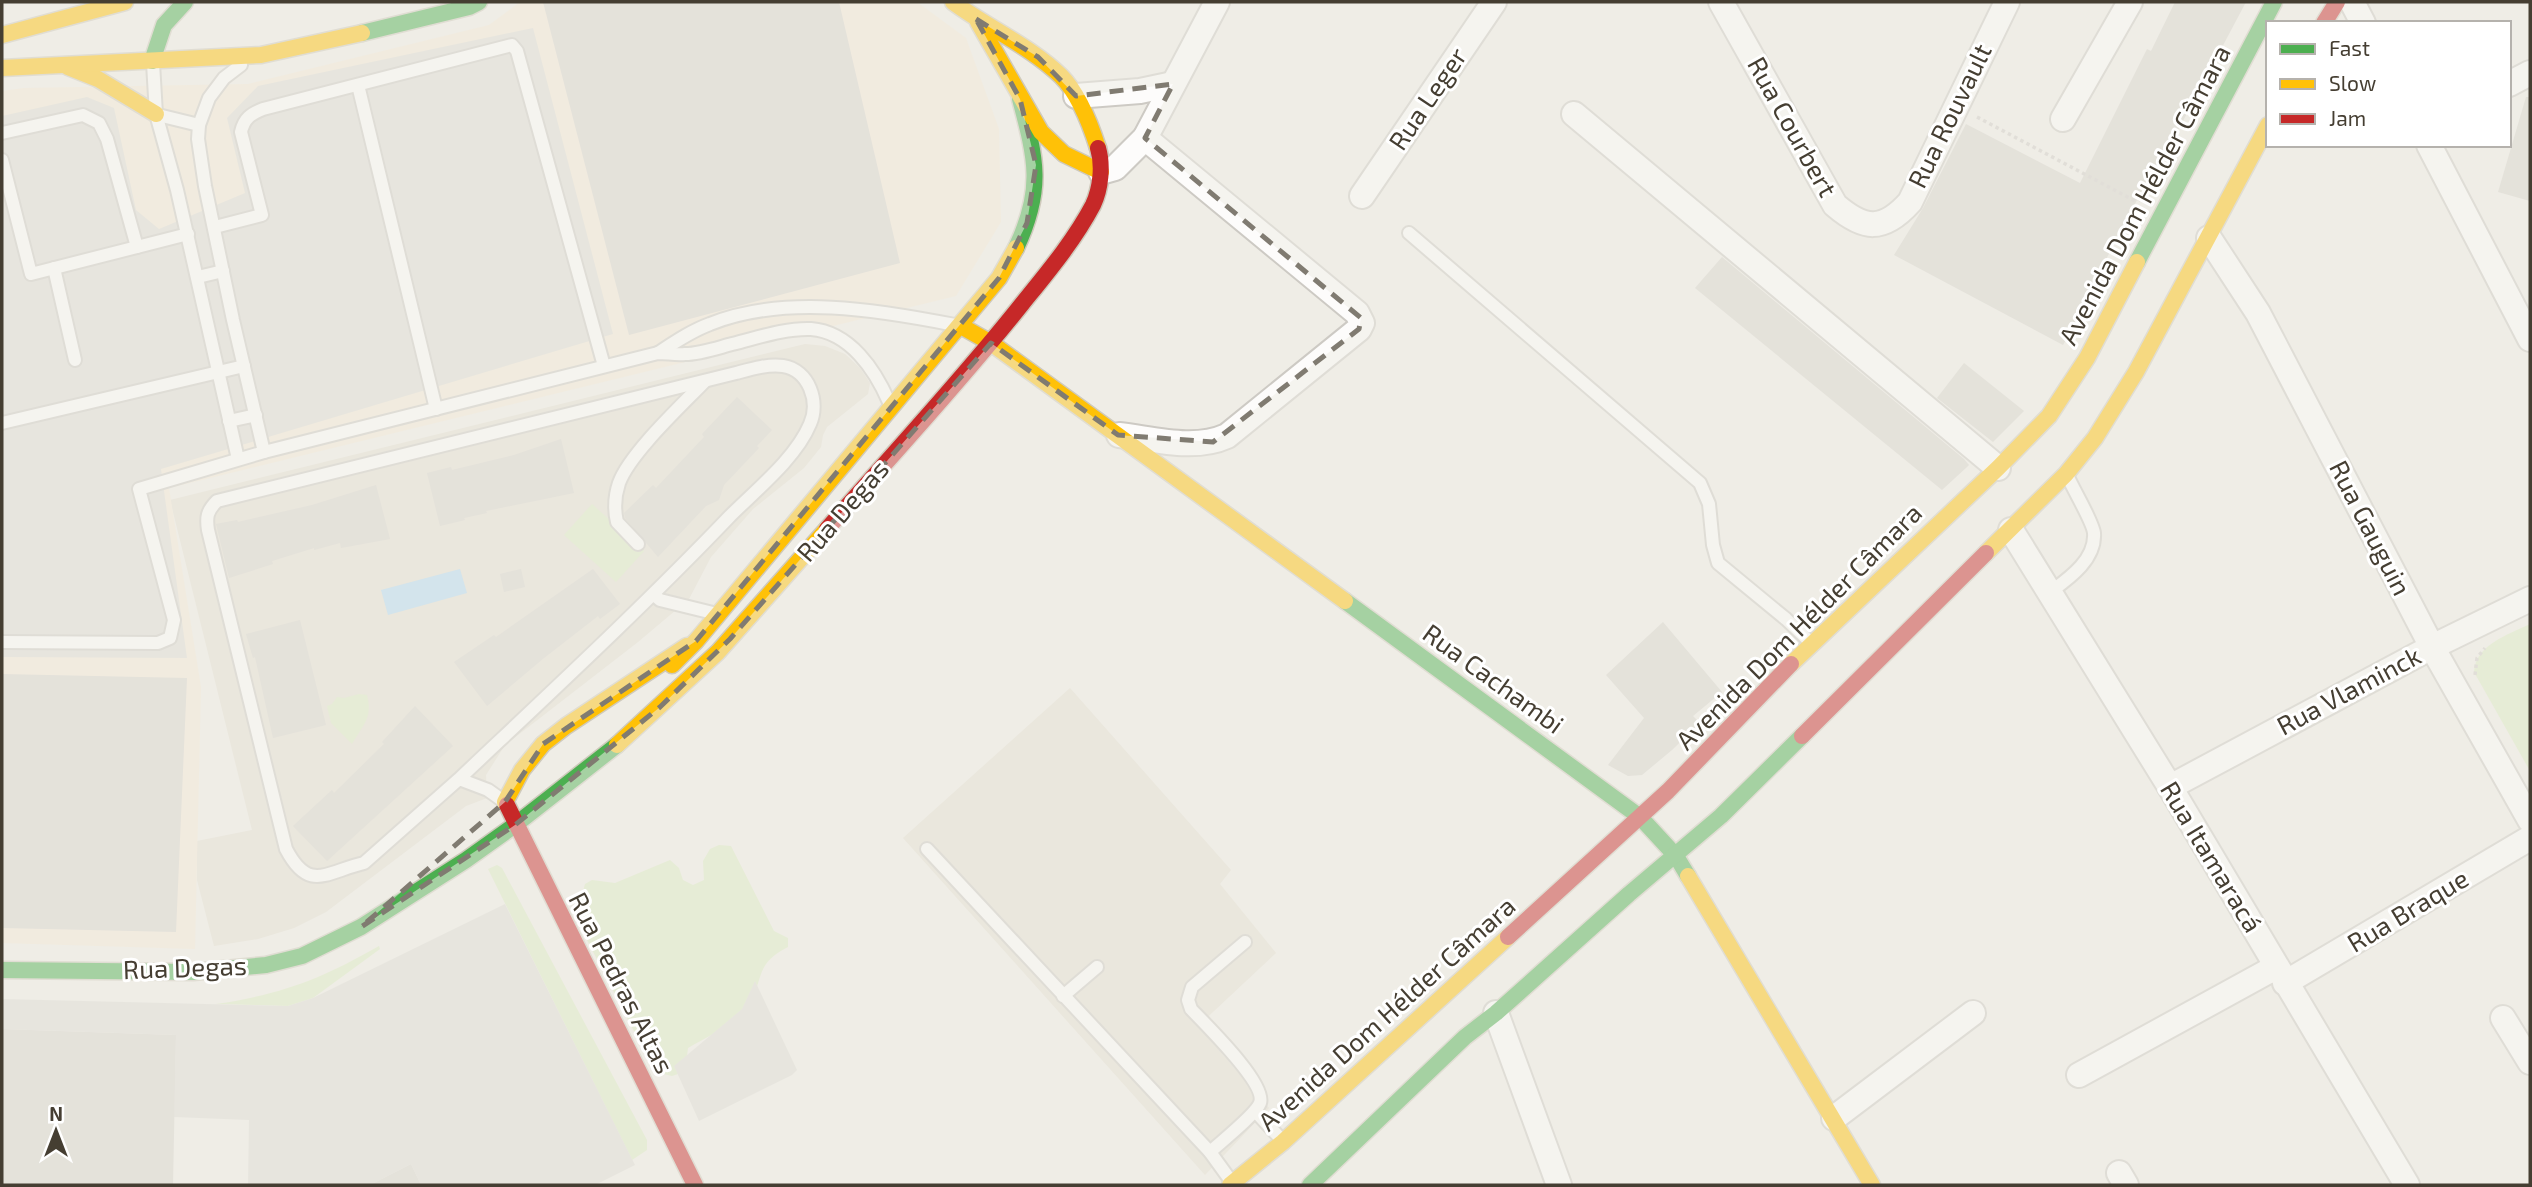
<svg xmlns="http://www.w3.org/2000/svg" width="2532" height="1187" font-family="'Exo 2',sans-serif">
  <style>
    .residential { fill: #e4dfd2 }
    .commercial { fill: #f4e9d7 }
    .green { fill: #dcecc3 }
    .parking { fill: #dedcd6 }
    .water { fill: #b1d9f3 }
    .building { fill: #d7d4cd }
    .lines { fill: none; stroke-linecap: round; stroke-linejoin: round }
    .lane-casing { stroke: #cdcac4; stroke-width: 16 }
    .street-casing { stroke: #cdcac4; stroke-width: 28 }
    .fast-casing { stroke: #cfcabc; stroke-width: 19 }
    .slow-casing { stroke: #cfcabc; stroke-width: 19 }
    .jam-casing { stroke: #cfcabc; stroke-width: 19 }
    .path { stroke: #d1cdc8; stroke-width: 3.5; stroke-dasharray: 3.5 3.5; stroke-linecap: butt }
    .lane { stroke: #fdfcfb; stroke-width: 12 }
    .street { stroke: #fdfcfb; stroke-width: 24 }
    .fast { stroke: #4caf50; stroke-width: 16 }
    .slow { stroke: #ffc107; stroke-width: 16 }
    .jam { stroke: #c62828; stroke-width: 16 }
    .marked { fill: none; stroke: #807b71; stroke-width: 5; stroke-dasharray: 14 9; stroke-linejoin: round }
    .labels { text-anchor: middle; stroke-width: 6; stroke-linejoin: round; paint-order: stroke }
    .street-label { font-size: 26px; fill: #453e32; stroke: #fff }
  </style>
  <rect width="100%" height="100%" fill="#efede6"/>
  <!-- residential -->
  <g class="residential">
    <polygon points="805,344 825,346 845,354 860,368 870,383 868,394 827,427 823,435 821,447 804,468 753,509 711,557 689,599 638,642 505,745 486,775 487,798 466,806 326,912 294,928 258,939 214,946 197,880 197,841 252,830 170,500"/>
    <polygon points="1070,688 1231,870 1220,884 1276,953 1198,1026 1269,1108 1205,1175 903,838"/>
  </g>
  <!-- commercial -->
  <polygon class="commercial" points="520,2 917,2 966,38 999,129 1001,222 956,296 169,488 201,687 195,949 2,943 2,91 24,88 248,84 489,25"/>
  <!-- green -->
  <g class="green">
    <polygon points="592,504 644,551 616,582 564,535"/>
    <path d="M2530,624V771L2474,672C2476,644 2508,635 2530,624Z"/>
    <path d="M359,694L367,695C373,718 363,725 352,744L331,723L327,706L332,704L337,697L344,698Z"/>
    <path d="M719,845L731,846L774,931L788,938V947C753,964 765,981 747,1008C734,1026 706,1037 688,1048L686,1064L681,1073L672,1076L655,1072L586,938L580,909L582,895L585,884L592,880L615,883L670,860L679,868L683,880L693,885L704,880L703,861L710,849Z"/>
    <polygon points="497,865 502,868 647,1140 647,1150 632,1160 488,869"/>
    <path d="M379,946L380,949L313,998L288,1006L216,1004C283,994 321,979 379,946Z"/>
  </g>
  <!-- parking -->
  <g class="parking">
    <polygon points="533,28 613,334 161,469 187,658 2,657 2,116 87,97 114,108 136,210 159,229 245,193 227,118 258,86"/>
    <polygon points="505,904 635,1165 595,1185 421,1185 411,1164 370,1185 248,1185 249,1120 174,1117 176,1035 2,1029 2,999 288,1006 313,998"/>
    <polygon points="755,981 797,1070 792,1075 699,1121 674,1066 742,1009"/>
  </g>
  <!-- water -->
  <polygon class="water" points="460,569 467,593 388,615 381,590"/>
  <!-- building -->
  <g class="building">
    <polygon points="543,2 839,2 900,263 629,335"/>
    <polygon points="2175,2 2246,2 2140,202 2137,200 2088,294 2091,296 2063,345 1894,255 1923,208 1966,124 2080,183 2147,49 2151,51"/>
    <polygon points="2526,97 2530,97 2530,201 2498,192"/>
    <polygon points="1722,257 1964,459 1969,465 1967,467 1942,490 1695,288"/>
    <polygon points="1964,363 2024,411 1993,442 1937,398"/>
    <polygon points="737,397 772,430 757,446 759,448 724,485 719,500 706,506 658,557 625,518 624,513 653,485 656,488 704,437 702,434"/>
    <polygon points="561,439 574,493 486,511 487,513 464,518 465,520 440,526 427,473 451,467 452,470 514,455"/>
    <polygon points="376,485 390,539 341,548 340,543 314,550 314,548 272,561 273,564 229,578 216,524 237,520 238,522 312,505"/>
    <polygon points="521,569 525,587 504,592 500,574"/>
    <polygon points="593,569 620,604 600,619 598,616 544,658 487,706 454,662 494,635 496,637"/>
    <polygon points="300,620 326,725 273,738 255,657 253,658 246,634"/>
    <polygon points="1663,622 1722,692 1693,716 1700,723 1672,750 1642,775 1628,776 1608,765 1644,718 1606,675"/>
    <polygon points="2,674 187,678 176,932 2,928"/>
    <polygon points="415,706 453,746 327,861 293,826 332,790 334,793 384,744 382,742"/>
    <polygon points="2,1029 176,1035 173,1185 2,1185"/>
    <polygon points="411,1164 421,1185 370,1185"/>
  </g>
  <g class="lines">
    <!-- lane casing -->
    <g class="lane-casing">
      <g id="lane">
        <polyline points="153,63 156,114 177,190 238,459"/>
        <polyline points="241,65 224,78 209,98 199,125 198,139 205,186 233,320 264,452"/>
        <polyline points="358,85 436,409"/>
        <polyline points="158,115 199,125"/>
        <polyline points="2,133 83,115 99,123 107,139 137,247"/>
        <polyline points="2,160 31,274 188,234"/>
        <path d="M215,227L262,215L241,132C244,118 251,114 263,109L512,45L517,51L604,366"/>
        <polyline points="1409,233 1700,483 1709,504 1713,545 1718,563 1786,619 1808,640"/>
        <polyline points="54,268 75,360"/>
        <polyline points="198,277 223,271"/>
        <path d="M658,353C675,342 691,331 710,324C784,294 879,310 955,325"/>
        <polyline points="229,421 256,415"/>
        <polyline points="2,423 244,366"/>
        <path d="M638,544L617,522C614,509 615,495 619,483C630,453 682,405 705,381"/>
        <path d="M2049,593C2068,579 2096,560 2094,533C2093,522 2073,489 2068,477"/>
        <polyline points="654,595 660,600 713,613"/>
        <path d="M2,642L158,643L170,638L174,620L139,489L264,452L658,353C667,353 676,355 685,354C700,354 717,348 732,344C757,338 784,328 811,329C850,332 875,370 889,402"/>
        <path d="M459,779C550,693 643,607 730,516C756,490 796,458 810,424C820,402 809,370 783,366C767,364 751,369 736,373L217,501C207,511 206,517 208,530L286,849C309,893 326,872 364,863L459,779L488,790L502,800"/>
        <polyline points="927,849 1210,1152 1231,1181"/>
        <polyline points="1063,996 1097,967"/>
        <polyline points="1255,1111 1281,1139"/>
        <path d="M1210,1152C1221,1142 1256,1114 1260,1103C1267,1084 1205,1024 1191,1009L1188,1000L1192,987L1245,942"/>
      </g>
    </g>
    <!-- street casing -->
    <g class="street-casing">
      <g id="street">
        <path d="M1721,2L1835,205C1864,230 1883,232 1910,202L2007,2"/>
        <polyline points="2352,2 2363,23"/>
        <polyline points="2509,84 2530,73"/>
        <polyline points="1076,96 1140,91 1173,84"/>
        <polyline points="1574,114 1998,468"/>
        <polyline points="2063,119 2130,2"/>
        <polyline points="2429,145 2530,339"/>
        <polyline points="1101,172 1115,168 1145,138 1217,2"/>
        <polyline points="1362,196 1494,2"/>
        <polyline points="2209,238 2258,313 2432,647 2530,820"/>
        <path d="M1119,435C1154,439 1194,451 1227,436L1359,329L1362,323L1357,313L1145,138"/>
        <polyline points="2011,530 2170,787 2407,1185"/>
        <polyline points="2170,787 2432,647 2530,599"/>
        <polyline points="2285,983 2530,838"/>
        <polyline points="1496,1013 1559,1185"/>
        <polyline points="2503,1018 2530,1062"/>
        <polyline points="2079,1075 2276,967"/>
        <polyline points="1834,1118 1973,1013"/>
        <polyline points="2119,1173 2126,1185"/>
      </g>
    </g>
    <!-- fast casing -->
    <g class="fast-casing">
      <g id="fast">
        <polyline points="362,33 469,7 479,2"/>
        <polyline points="152,61 164,25 185,2"/>
        <path d="M1016,248C1044,189 1036,159 1020,99"/>
        <polyline points="2137,262 2274,2"/>
        <polyline points="1345,601 1640,817 1676,856 1688,876"/>
        <polyline points="2,970 193,972 266,965 302,956 361,927 466,860 515,825 617,745"/>
        <polyline points="1310,1185 1465,1037 1496,1013 1629,894 1721,816 1802,736"/>
      </g>
    </g>
    <!-- slow casing -->
    <g class="slow-casing">
      <g id="slow">
        <path d="M953,2C988,28 1030,46 1061,76C1079,94 1090,123 1098,148"/>
        <polyline points="978,22 1041,132 1064,154 1101,172"/>
        <polyline points="2,35 125,2"/>
        <polyline points="68,67 98,79 156,114"/>
        <polyline points="2,68 261,55 362,33"/>
        <polyline points="961,326 991,343 1345,601"/>
        <polyline points="1986,553 2066,474 2095,438 2136,372 2268,125"/>
        <polyline points="1791,664 1998,468 2049,416 2087,358 2137,262"/>
        <polyline points="672,665 696,641 999,278 1016,248"/>
        <polyline points="617,745 718,652 827,529"/>
        <polyline points="505,802 522,770 543,744 566,726 687,646"/>
        <polyline points="1688,876 1872,1185"/>
        <polyline points="1230,1185 1283,1142 1508,937"/>
      </g>
    </g>
    <!-- jam casing -->
    <g class="jam-casing">
      <g id="jam">
        <polyline points="2324,23 2337,2"/>
        <path d="M827,529C892,455 960,382 1022,304C1047,273 1074,241 1093,205C1101,188 1103,165 1098,148"/>
        <polyline points="1802,736 1986,553"/>
        <polyline points="507,805 695,1185"/>
        <polyline points="1508,937 1668,791 1791,664"/>
      </g>
    </g>
    <!-- path -->
    <g class="path">
      <polyline points="1977,117 2137,202"/>
      <polyline points="2475,675 2477,658 2485,648"/>
    </g>
    <!-- lane -->
    <use href="#lane" class="lane"/>
    <!-- street -->
    <use href="#street" class="street"/>
    <!-- fast -->
    <use href="#fast" class="fast"/>
    <!-- slow -->
    <use href="#slow" class="slow"/>
    <!-- jam -->
    <use href="#jam" class="jam"/>
  </g>
  <!-- marked area -->
  <path d="M0 0H2532V1187H0ZM976,19L1038,57L1076,96L1173,84L1145,138L1361,318L1359,329L1213,442L1118,435L991,343L730,639L660,707L515,825L361,927L505,802L543,744L696,641L999,278L1027,223L1036,165L1020,99Z" fill="#efede6" fill-opacity=".55" fill-rule="evenodd"/>
  <path class="marked" d="M976,19L1038,57L1076,96L1173,84L1145,138L1361,318L1359,329L1213,442L1118,435L991,343L730,639L660,707L515,825L361,927L505,802L543,744L696,641L999,278L1027,223L1036,165L1020,99Z"/>
  <g class="labels">
    <!-- street labels -->
    <g class="street-label">
      <text transform="translate(1428 99) rotate(-56)" y="9">Rua Leger</text>
      <text transform="translate(1950 116) rotate(-64)" y="9">Rua Rouvault</text>
      <text transform="translate(1792 127) rotate(61)" y="9">Rua Courbert</text>
      <text transform="translate(2145 195) rotate(-62)" y="9">Avenida Dom Hélder Câmara</text>
      <text transform="translate(843 511) rotate(-49)" y="9">Rua Degas</text>
      <text transform="translate(2370 528) rotate(63)" y="9">Rua Gauguin</text>
      <text transform="translate(1799 627) rotate(-45)" y="9">Avenida Dom Hélder Câmara</text>
      <text transform="translate(1493 679) rotate(36)" y="9">Rua Cachambi</text>
      <text transform="translate(2349 691) rotate(-28)" y="9">Rua Vlaminck</text>
      <text transform="translate(2211 857) rotate(59)" y="9">Rua Itamaracá</text>
      <text transform="translate(2408 911) rotate(-31)" y="9">Rua Braque</text>
      <text transform="translate(185 968) rotate(-2)" y="9">Rua Degas</text>
      <text transform="translate(621 983) rotate(63)" y="9">Rua Pedras Altas</text>
      <text transform="translate(1387 1014) rotate(-42)" y="9">Avenida Dom Hélder Câmara</text>
    </g>
  </g>
  <!-- border -->
  <rect width="2532" height="1187" fill="none" stroke="#453e32" stroke-width="7"/>
  <!-- legend -->
  <rect x="2266" y="21" width="245" height="126" fill="#ffffff" stroke="#b5b2ad" stroke-width="2"/>
  <rect x="2280" y="44" width="35" height="10" fill="#4caf50" stroke="#b5b2ad" stroke-width="2"/>
  <text x="2329" y="56" font-size="21" fill="#453e32">Fast</text>
  <rect x="2280" y="79" width="35" height="10" fill="#ffc107" stroke="#b5b2ad" stroke-width="2"/>
  <text x="2329" y="91" font-size="21" fill="#453e32">Slow</text>
  <rect x="2280" y="114" width="35" height="10" fill="#c62828" stroke="#b5b2ad" stroke-width="2"/>
  <text x="2329" y="126" font-size="21" fill="#453e32">Jam</text>
  <!-- north arrow -->
  <g transform="translate(56 1131)" stroke="#ffffff" stroke-width="5" paint-order="stroke">
  <path d="M0-5L12 26L0 18L-12 26Z" fill="#453e32"/>
  <text y="-10" font-size="19" font-weight="bold" text-anchor="middle" fill="#453e32">N</text>
  </g>
</svg>
